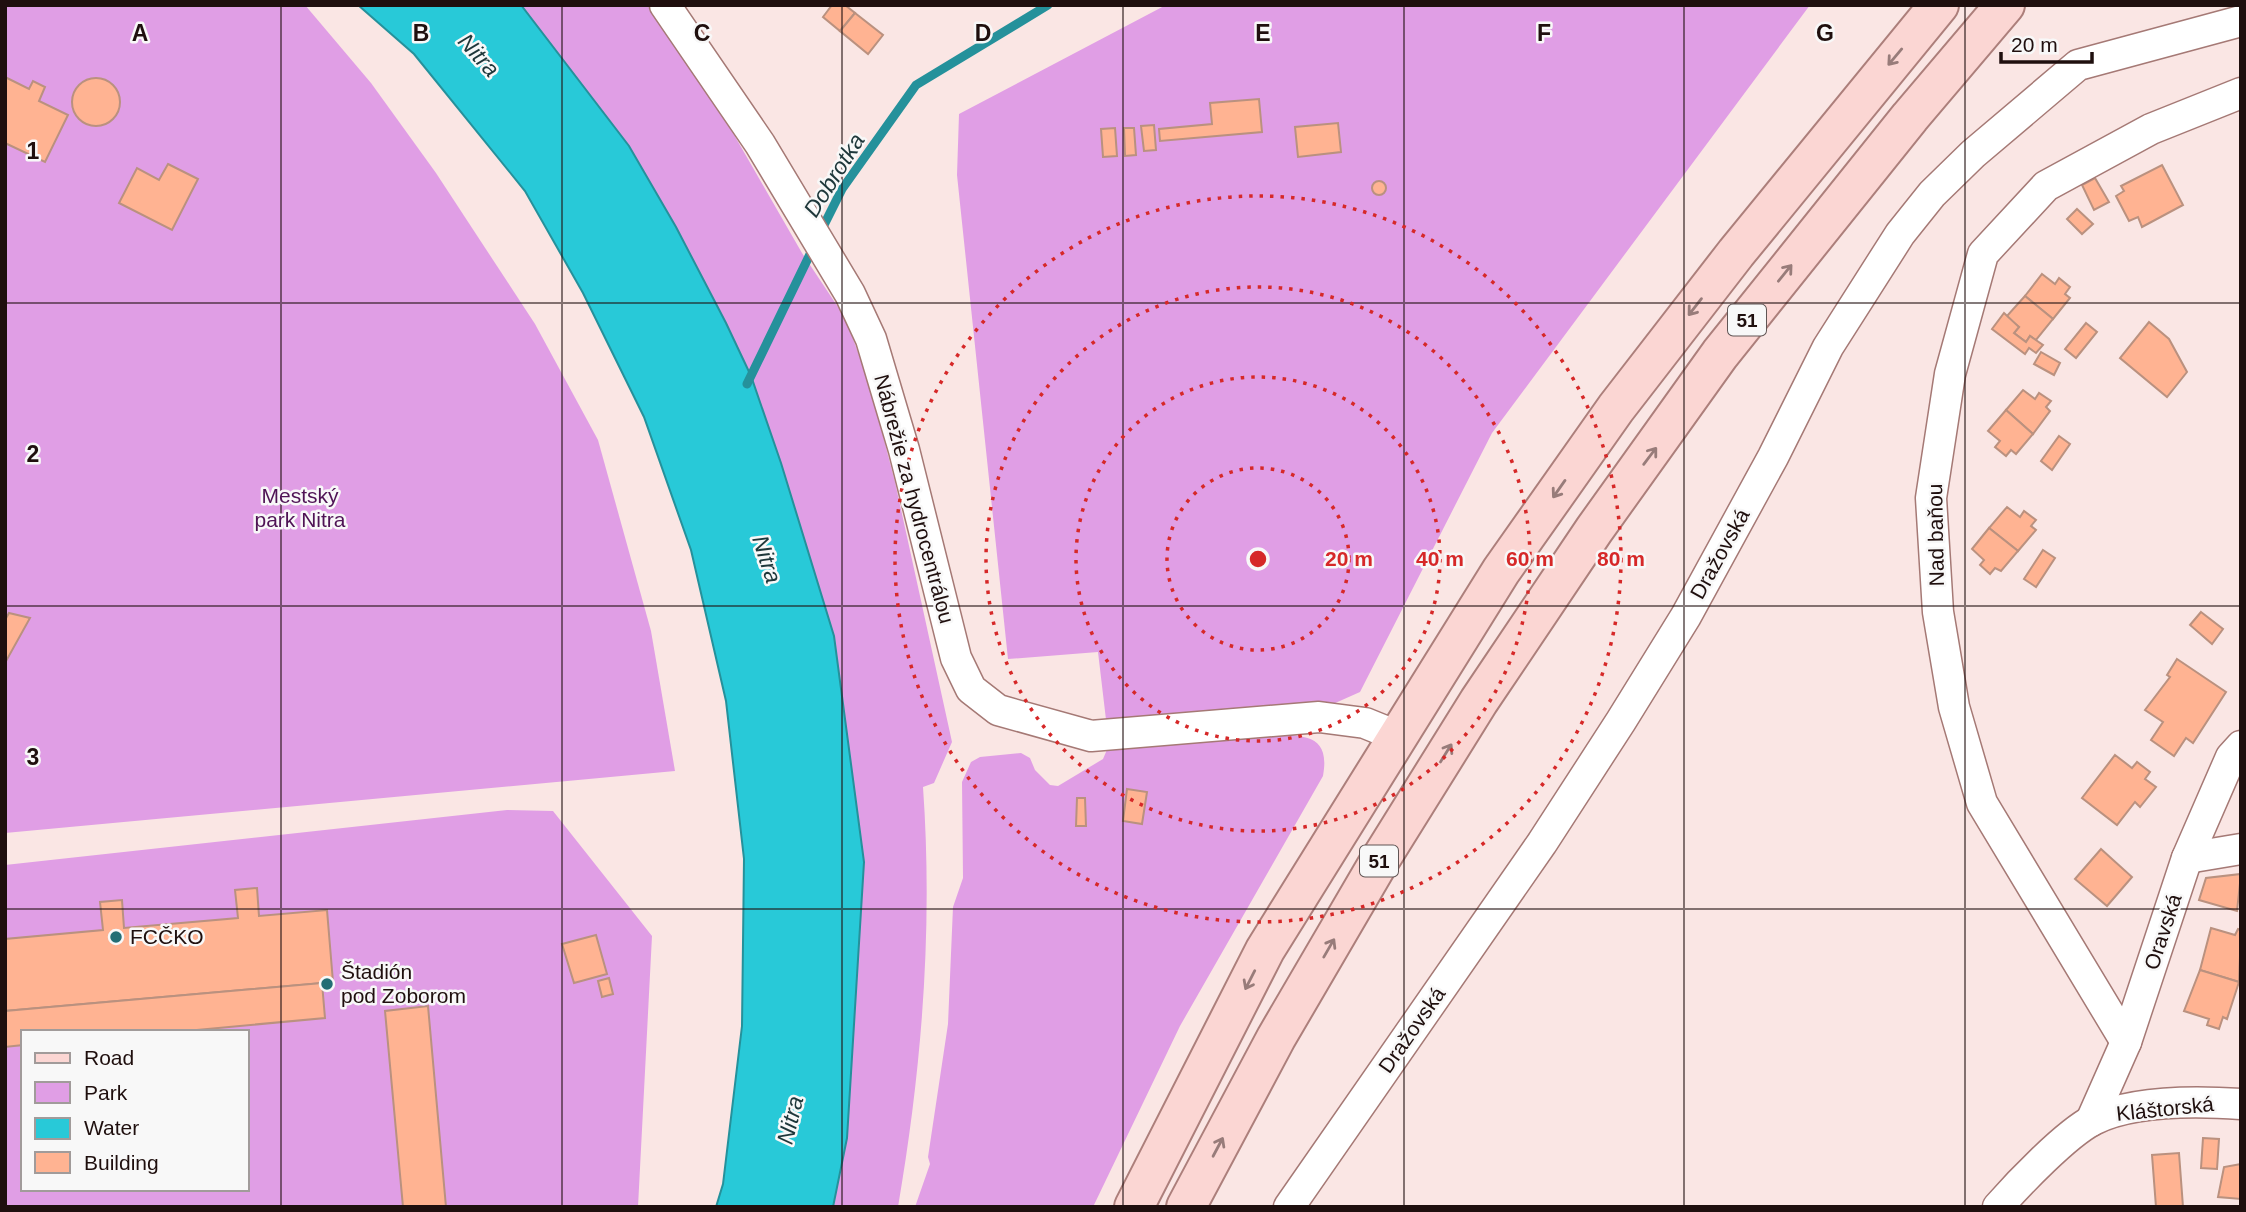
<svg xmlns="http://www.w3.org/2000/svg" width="2246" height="1212" font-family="Helvetica,sans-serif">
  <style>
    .green { fill: #e09ee5; fill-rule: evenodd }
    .water { fill: #28c9d8; stroke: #25919b; stroke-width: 2 }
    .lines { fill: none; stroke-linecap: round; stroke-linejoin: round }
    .stream { stroke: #25919b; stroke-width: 9 }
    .building { fill: #ffb392; stroke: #ba917f; stroke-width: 2 }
    .minor-casing { stroke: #a57975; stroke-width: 33 }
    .major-casing { stroke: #ac7f7b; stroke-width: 42 }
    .minor { stroke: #fff; stroke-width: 30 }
    .major { stroke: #fbd6d3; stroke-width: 38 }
    .oneway { stroke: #987c7a }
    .grid { fill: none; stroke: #1f0f0e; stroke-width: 2; stroke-opacity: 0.55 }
    .ring { fill: none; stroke: #d62828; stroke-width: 3.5; stroke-dasharray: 3.5 7 }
    .poi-dot { fill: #236e75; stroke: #f8f8f8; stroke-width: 2.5 }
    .labels { text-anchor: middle; stroke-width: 5; stroke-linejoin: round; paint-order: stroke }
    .shield { fill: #f8f8f8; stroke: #605554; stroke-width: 2 }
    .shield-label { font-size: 19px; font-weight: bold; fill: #1f0f0e }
    .park-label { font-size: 21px; fill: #4f1355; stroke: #f8f8f8 }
    .street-label { font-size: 21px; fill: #1f0f0e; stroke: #f8f8f8 }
    .poi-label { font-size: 21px; fill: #1f0f0e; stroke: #f8f8f8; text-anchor: start }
    .water-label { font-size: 23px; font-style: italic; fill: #1e373a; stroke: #f8f8f8 }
    .grid-label { font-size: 23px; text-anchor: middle; font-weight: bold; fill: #1f0f0e; stroke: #f8f8f8; stroke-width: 5; stroke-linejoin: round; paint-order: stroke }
    .centre { fill: #d62828; stroke: #f8f8f8; stroke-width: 3.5 }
    .ring-label { font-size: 21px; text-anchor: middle; font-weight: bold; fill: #d62828; stroke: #f8f8f8; stroke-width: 5; stroke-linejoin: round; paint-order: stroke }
  </style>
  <rect width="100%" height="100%" fill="#fae6e4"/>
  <!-- green -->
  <g class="green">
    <polygon points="5,5 305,5 371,83 436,173 535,324 598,440 651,631 675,771 5,833"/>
    <path d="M521,5H647L733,133L802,253L846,319L870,386L895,482L952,742L934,783L923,787C933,928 922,1067 898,1207H833L847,1138L864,862L834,636L781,463L751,376L726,323L676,227L628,146Z"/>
    <path d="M1166,5H1810L1492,433L1360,692L1270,732C1301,738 1331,731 1323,776L1180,1026L1093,1207H915L930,1164L928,1157L948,1024L953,907L963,878L962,782L971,762L980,757L1021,753L1030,758L1035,770L1050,785L1058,786L1103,759L1109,745L1098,652L1008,659L957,175L959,114Z"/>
    <path d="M507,810L553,811L652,936L638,1207H5V865ZM23,1032H247V1189H23Z"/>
  </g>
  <!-- water -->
  <polygon class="water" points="358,5 521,5 629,146 676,227 726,323 751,376 781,463 834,636 864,862 847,1138 833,1207 716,1207 723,1184 742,1026 744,859 726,701 691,550 644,417 583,293 525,191 414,54"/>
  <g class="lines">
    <!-- stream -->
    <g class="stream">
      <polyline points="820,233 842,189 916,85 1048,5"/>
      <polyline points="747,384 814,246"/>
    </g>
  </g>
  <!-- building -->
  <g class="building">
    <polygon points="832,5 845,5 855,13 840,31 823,17"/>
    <polygon points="855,13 883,35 868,54 840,31"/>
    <polygon points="5,77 29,89 33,81 45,87 39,101 68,115 45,162 5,143"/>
    <circle cx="96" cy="102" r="24"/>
    <polygon points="1259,99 1262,132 1160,141 1159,129 1212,124 1210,103"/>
    <polygon points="1338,123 1341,152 1298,157 1295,127"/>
    <polygon points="1154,125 1156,150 1144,151 1141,126"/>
    <polygon points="1115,128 1117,156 1103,157 1101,129"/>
    <polygon points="1124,128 1134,128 1136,155 1125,156"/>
    <polygon points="168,164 198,179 172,230 119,203 137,168 159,180"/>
    <polygon points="2162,165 2183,205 2142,227 2138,217 2129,221 2116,196 2124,191 2121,186"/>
    <polygon points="2095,178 2109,202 2094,210 2082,185"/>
    <circle cx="1379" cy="188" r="7"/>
    <polygon points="2077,209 2093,224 2082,234 2067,219"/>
    <polygon points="2042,274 2055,284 2059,278 2070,287 2065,294 2070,298 2053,319 2025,296"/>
    <polygon points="2025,296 2053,319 2036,340 2030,336 2026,342 2014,333 2019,327 2006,317"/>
    <polygon points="2004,313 2019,327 2014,333 2026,342 2030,336 2043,345 2036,353 2029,348 2025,354 1992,329"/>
    <polygon points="2149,322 2169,339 2187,372 2167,397 2120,358"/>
    <polygon points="2086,323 2097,332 2076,358 2065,349"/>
    <polygon points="2041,352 2060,363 2054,375 2034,364"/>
    <polygon points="2023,390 2035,399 2039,393 2051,401 2046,407 2050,411 2033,434 2006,410"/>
    <polygon points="2006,410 2033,434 2016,454 2011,450 2006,456 1995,447 2000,441 1988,431"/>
    <polygon points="2059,436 2070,444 2052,470 2041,461"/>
    <polygon points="2007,507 2020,517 2024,511 2036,520 2031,526 2036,530 2018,551 1989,528"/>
    <polygon points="1989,528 2018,551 2001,571 1995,568 1990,574 1980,565 1984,560 1972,549"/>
    <polygon points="2043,550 2055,558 2036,587 2024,579"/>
    <polygon points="2201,612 2223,629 2212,644 2190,625"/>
    <polygon points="9,613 30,618 5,663 5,620"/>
    <polygon points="2177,659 2226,692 2193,743 2186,738 2174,756 2151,740 2163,722 2145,710 2170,677 2167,675"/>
    <polygon points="2115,755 2132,768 2137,762 2150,772 2145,779 2156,787 2140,807 2135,802 2117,825 2082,798"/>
    <polygon points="1127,789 1147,792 1142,824 1123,821"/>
    <polygon points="1077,798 1085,798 1086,826 1076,826"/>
    <polygon points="2101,849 2132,877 2107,906 2075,879"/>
    <polygon points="2241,874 2237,911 2199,900 2206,878"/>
    <polygon points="257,888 259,916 327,910 333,982 5,1011 5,939 103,930 100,902 122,900 124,928 238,918 235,890"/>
    <polygon points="2211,928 2235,935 2238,929 2241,930 2239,982 2200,970"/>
    <polygon points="596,935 607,974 574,983 562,944"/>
    <polygon points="2200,970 2239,982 2227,1019 2223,1017 2219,1029 2207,1025 2209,1019 2184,1011"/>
    <polygon points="609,978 613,994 602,997 598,981"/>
    <polygon points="322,983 325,1018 175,1032 23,1032 23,1045 5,1047 5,1011"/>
    <polygon points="428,1006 446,1207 403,1207 385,1011"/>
    <polygon points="2203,1138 2219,1139 2217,1169 2201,1168"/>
    <polygon points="2179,1153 2183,1207 2156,1207 2152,1155"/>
    <polygon points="2241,1164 2241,1199 2218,1197 2224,1167"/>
  </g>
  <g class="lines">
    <!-- minor casing -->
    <g class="minor-casing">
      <g id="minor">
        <polyline points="665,5 760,144 850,294 871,339 904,450 956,658 971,689 998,710 1091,736 1319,717 1365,723 1397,736"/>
        <polyline points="2187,858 2241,849"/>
        <polyline points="2126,1042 1982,803 1954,707 1938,612 1931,498 1950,374 1983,254 2046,186 2151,129 2241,93"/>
        <polyline points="2091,1121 2126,1042 2187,858 2231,757 2241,746"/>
        <polyline points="1289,1207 1542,843 1621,721 1686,616 1773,457 1828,347 1900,234 1932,194 1973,154 2078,65 2241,21"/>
        <path d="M1998,1207C2019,1183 2066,1134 2093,1120C2133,1100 2197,1101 2241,1104"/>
      </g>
    </g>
    <!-- major casing -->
    <g class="major-casing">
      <g id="major">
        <polyline points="1134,1207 1265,950 1501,571 1616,408 1736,253 1939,5"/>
        <polyline points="1186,1207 1276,1038 1380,860 1479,701 1594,530 1720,354 1910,117 2005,5"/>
      </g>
    </g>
    <!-- minor -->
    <use href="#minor" class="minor"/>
    <!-- major -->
    <use href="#major" class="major"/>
  </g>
  <!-- one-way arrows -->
  <defs><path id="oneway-shaft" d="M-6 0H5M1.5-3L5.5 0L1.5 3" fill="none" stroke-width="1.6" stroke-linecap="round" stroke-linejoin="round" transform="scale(1.75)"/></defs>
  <g class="oneway">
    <use href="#oneway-shaft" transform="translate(1895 57) rotate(130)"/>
    <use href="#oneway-shaft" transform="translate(1785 273) rotate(-51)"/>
    <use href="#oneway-shaft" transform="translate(1695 307) rotate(128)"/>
    <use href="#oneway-shaft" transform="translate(1650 456) rotate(-53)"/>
    <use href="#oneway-shaft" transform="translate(1559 489) rotate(125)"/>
    <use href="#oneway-shaft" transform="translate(1446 753) rotate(-58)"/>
    <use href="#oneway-shaft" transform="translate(1329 948) rotate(-60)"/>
    <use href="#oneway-shaft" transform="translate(1250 980) rotate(117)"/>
    <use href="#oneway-shaft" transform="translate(1218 1147) rotate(-62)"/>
  </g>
  <!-- grid -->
  <path class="grid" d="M281,5V1207M562,5V1207M842,5V1207M1123,5V1207M1404,5V1207M1684,5V1207M1965,5V1207M5,303H2241M5,606H2241M5,909H2241"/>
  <!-- distance rings -->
  <g class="ring">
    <circle cx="1258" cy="559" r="91"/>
    <circle cx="1258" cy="559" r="182"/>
    <circle cx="1258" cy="559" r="272"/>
    <circle cx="1258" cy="559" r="363"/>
  </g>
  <!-- markers -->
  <g class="poi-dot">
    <circle cx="116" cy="937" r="7"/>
    <circle cx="327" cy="984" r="7"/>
  </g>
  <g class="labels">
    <!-- shield labels -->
    <g class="shield">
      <rect x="1728" y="304.5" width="38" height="31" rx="5"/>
      <rect x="1360" y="845.5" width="38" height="31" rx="5"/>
    </g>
    <g class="shield-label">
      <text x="1747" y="327">51</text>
      <text x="1379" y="868">51</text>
    </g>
    <!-- park labels -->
    <g class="park-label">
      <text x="300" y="503">Mestský<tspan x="300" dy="24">park Nitra</tspan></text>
    </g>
    <!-- street labels -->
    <g class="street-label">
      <text transform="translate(914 499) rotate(75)" y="7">Nábrežie za hydrocentrálou</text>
      <text transform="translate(1936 535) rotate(-91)" y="7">Nad baňou</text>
      <text transform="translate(1720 554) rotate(-61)" y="7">Dražovská</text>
      <text transform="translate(2163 932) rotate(-72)" y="7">Oravská</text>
      <text transform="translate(1412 1030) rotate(-55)" y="7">Dražovská</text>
      <text transform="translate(2165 1109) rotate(-6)" y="7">Kláštorská</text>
    </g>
    <!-- poi labels -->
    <g class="poi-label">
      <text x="130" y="944">FCČKO</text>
      <text x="341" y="979">Štadión<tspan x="341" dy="24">pod Zoborom</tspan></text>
    </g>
    <!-- water labels -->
    <g class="water-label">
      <text transform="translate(479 55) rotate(48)" y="8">Nitra</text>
      <text transform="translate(834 175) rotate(-58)" y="8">Dobrotka</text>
      <text transform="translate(767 559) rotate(72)" y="8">Nitra</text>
      <text transform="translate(790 1120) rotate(-76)" y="8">Nitra</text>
    </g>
  </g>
  <g class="grid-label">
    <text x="140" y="41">A</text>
    <text x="421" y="41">B</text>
    <text x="702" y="41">C</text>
    <text x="983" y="41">D</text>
    <text x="1263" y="41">E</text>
    <text x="1544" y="41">F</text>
    <text x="1825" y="41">G</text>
    <text x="33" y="159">1</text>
    <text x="33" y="462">2</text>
    <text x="33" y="765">3</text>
  </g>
  <circle cx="1258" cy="559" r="10" class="centre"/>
  <g class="ring-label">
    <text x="1349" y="566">20 m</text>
    <text x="1440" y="566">40 m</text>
    <text x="1530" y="566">60 m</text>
    <text x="1621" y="566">80 m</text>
  </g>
  <!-- border -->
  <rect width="2246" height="1212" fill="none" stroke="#1f0f0e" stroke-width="14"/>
  <!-- legend -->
  <rect x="21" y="1030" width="228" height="161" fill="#f8f8f8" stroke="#a19b9a" stroke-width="2"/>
  <rect x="35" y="1053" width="35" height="10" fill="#fbd6d3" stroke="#a19b9a" stroke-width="2"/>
  <text x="84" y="1065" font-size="21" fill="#1f0f0e">Road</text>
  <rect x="35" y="1082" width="35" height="21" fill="#e09ee5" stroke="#a19b9a" stroke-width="2"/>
  <text x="84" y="1100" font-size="21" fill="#1f0f0e">Park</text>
  <rect x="35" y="1118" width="35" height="21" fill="#28c9d8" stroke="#a19b9a" stroke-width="2"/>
  <text x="84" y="1135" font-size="21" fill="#1f0f0e">Water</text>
  <rect x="35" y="1152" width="35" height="21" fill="#ffb392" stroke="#a19b9a" stroke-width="2"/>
  <text x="84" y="1170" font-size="21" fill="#1f0f0e">Building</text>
  <!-- scale -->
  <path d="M2001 52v10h91v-10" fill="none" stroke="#1f0f0e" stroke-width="3.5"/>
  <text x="2011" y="52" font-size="21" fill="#1f0f0e" stroke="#f8f8f8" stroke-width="5" paint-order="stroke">20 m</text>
</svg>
